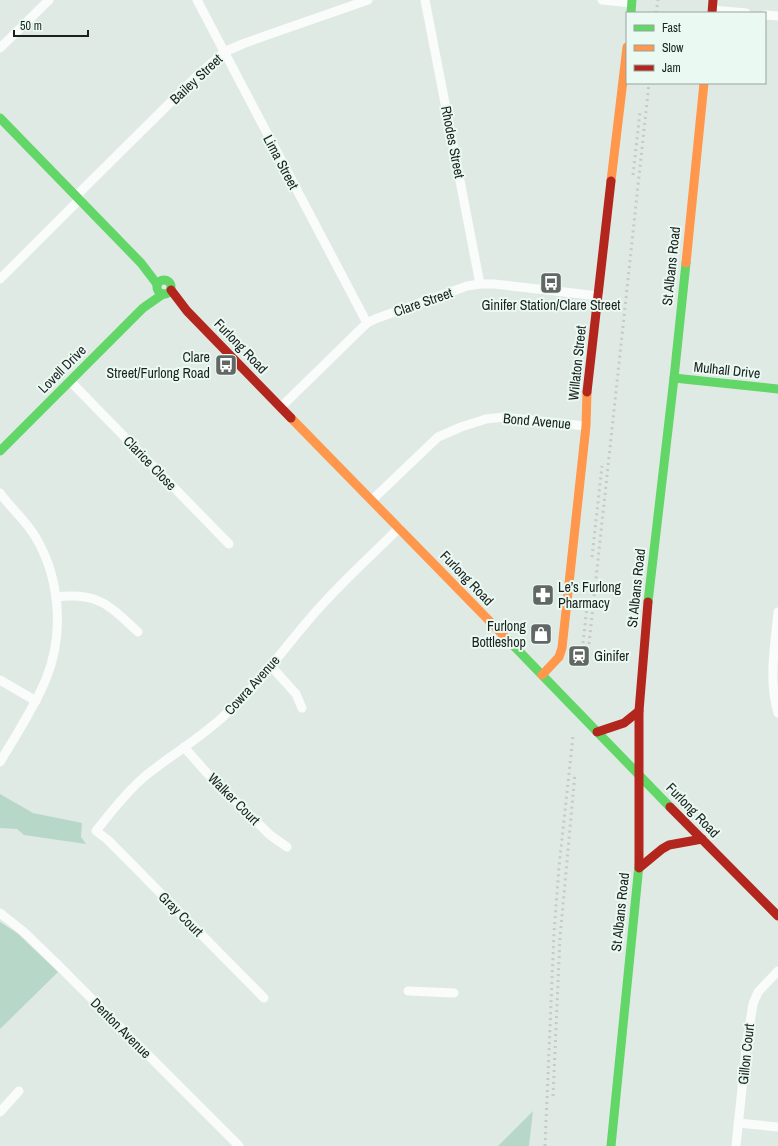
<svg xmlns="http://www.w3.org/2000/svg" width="778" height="1146" font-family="'Archivo Narrow',sans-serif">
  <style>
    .green { fill: #b7d7c9 }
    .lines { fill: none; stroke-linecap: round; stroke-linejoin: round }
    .street { stroke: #fafcfb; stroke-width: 9 }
    .fast { stroke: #63d668; stroke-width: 9 }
    .slow { stroke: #ff974d; stroke-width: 9 }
    .jam { stroke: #b3261e; stroke-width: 9 }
    .rail { stroke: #c6cac8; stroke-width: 3; stroke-dasharray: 2 4; stroke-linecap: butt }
    .labels { text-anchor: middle; stroke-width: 4; stroke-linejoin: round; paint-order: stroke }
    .street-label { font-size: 14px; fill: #1b211f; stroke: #eafaf3 }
    .poi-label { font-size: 14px; fill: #1b211f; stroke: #eafaf3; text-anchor: end }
  </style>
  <rect width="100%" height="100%" fill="#e0eae5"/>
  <!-- green -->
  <g class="green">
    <polygon points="0,794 33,813 82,823 81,837 86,844 24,835 17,829 0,828"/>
    <polygon points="0,922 17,933 58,972 0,1029"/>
    <polygon points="533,1111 529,1146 498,1146"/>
  </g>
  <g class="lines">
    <!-- street -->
    <g class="street">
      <polyline points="197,0 367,323"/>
      <polyline points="425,0 480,284"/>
      <polyline points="602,0 632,3"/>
      <polyline points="712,10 746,13"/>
      <polyline points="765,15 778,16"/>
      <polyline points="0,48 49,0"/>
      <polyline points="76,196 198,75 224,52 245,43 368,0"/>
      <polyline points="0,279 80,199"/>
      <polyline points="70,381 229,544"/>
      <polyline points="281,407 367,323 375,319 467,286 480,284 494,284 599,296"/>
      <path d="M0,493C10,507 23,518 33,533C60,575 65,633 46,679C34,708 16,735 0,762"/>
      <polyline points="372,500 438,437 461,427 486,419 504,417 586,426"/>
      <path d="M56,597C98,592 109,605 138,632"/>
      <path d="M778,612C775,647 768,679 778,713"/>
      <polyline points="271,666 296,694 302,708"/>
      <polyline points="0,680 36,701"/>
      <polyline points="184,747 206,772 270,835 287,847"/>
      <polyline points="0,913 24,932 55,962 239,1146"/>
      <polyline points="408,991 454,993"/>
      <path d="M264,998L108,840L96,831C111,812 126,793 144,777C171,755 201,738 226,714C261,683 288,642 320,607C345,579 373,554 399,528"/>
      <polyline points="0,1112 19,1091"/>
      <polyline points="738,1123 778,1127"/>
      <polyline points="736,1146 747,1040 753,1004 758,992 778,971"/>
    </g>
    <!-- fast -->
    <g class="fast">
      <polyline points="631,13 632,0"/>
      <polyline points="0,118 141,263 157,284"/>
      <circle cx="164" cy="287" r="7"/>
      <polyline points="674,378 778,389"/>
      <polyline points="0,451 143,308 163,294"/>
      <polyline points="648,602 674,378 686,263"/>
      <polyline points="512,644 670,807"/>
      <polyline points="611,1146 639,865"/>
    </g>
    <!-- slow -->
    <g class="slow">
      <polyline points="611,181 627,47"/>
      <polyline points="686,263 704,83"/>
      <polyline points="291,418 512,644"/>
      <polyline points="542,675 559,657 562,648 586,426 587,392"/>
    </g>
    <!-- jam -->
    <g class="jam">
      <polyline points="712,13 713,0"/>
      <polyline points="171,290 187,311 291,418"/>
      <polyline points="587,392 611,181"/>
      <polyline points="597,732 624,723 639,711"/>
      <polyline points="670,807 778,916"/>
      <polyline points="639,865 639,711 648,602"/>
      <polyline points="639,868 662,849 669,845 702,839"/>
    </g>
    <!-- rail -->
    <g class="rail">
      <polyline points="656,13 658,0"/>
      <polyline points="633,175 640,112"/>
      <polyline points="592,557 602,466"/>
      <polyline points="583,643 587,607"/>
      <polyline points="589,644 649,83"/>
      <polyline points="553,1096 560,938 575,773"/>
      <polyline points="545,1146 554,933 559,867 573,736"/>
    </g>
  </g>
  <!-- icons -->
  <defs>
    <g id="bus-square" transform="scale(1.15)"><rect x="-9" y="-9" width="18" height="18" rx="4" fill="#606764" stroke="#eafaf3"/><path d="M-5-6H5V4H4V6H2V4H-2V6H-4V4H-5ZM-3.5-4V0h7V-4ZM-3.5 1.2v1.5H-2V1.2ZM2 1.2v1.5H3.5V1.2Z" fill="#fff"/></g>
    <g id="pharmacy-square" transform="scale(1.15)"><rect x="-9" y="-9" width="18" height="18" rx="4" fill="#606764" stroke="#eafaf3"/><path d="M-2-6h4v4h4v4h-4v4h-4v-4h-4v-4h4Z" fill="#fff"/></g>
    <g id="shop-square" transform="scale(1.15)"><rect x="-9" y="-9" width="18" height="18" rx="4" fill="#606764" stroke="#eafaf3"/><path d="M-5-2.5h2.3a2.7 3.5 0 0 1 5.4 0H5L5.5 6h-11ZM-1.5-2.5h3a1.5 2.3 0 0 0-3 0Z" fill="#fff"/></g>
    <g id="station-square" transform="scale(1.15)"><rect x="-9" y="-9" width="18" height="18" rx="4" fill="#606764" stroke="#eafaf3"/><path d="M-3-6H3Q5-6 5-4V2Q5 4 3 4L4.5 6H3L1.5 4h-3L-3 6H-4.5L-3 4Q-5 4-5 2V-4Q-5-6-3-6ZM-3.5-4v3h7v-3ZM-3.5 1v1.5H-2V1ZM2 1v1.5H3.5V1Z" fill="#fff"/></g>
  </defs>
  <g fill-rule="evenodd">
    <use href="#bus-square" x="551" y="283"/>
    <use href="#bus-square" x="226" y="365"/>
    <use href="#pharmacy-square" x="543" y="595"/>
    <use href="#shop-square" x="541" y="634"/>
    <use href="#station-square" x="579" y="656"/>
  </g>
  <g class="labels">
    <!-- street labels -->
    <g class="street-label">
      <text transform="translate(196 79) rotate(-43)" y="5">Bailey Street</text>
      <text transform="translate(453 142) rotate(79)" y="5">Rhodes Street</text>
      <text transform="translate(281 162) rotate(62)" y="5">Lima Street</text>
      <text transform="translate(671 266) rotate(-84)" y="5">St Albans Road</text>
      <text transform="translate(423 302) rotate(-19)" y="5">Clare Street</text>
      <text transform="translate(241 346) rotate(46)" y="5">Furlong Road</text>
      <text transform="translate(577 363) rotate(-84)" y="5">Willaton Street</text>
      <text transform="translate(62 369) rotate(-45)" y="5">Lovell Drive</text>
      <text transform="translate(727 370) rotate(6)" y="5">Mulhall Drive</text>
      <text transform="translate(537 421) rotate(5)" y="5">Bond Avenue</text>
      <text transform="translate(150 463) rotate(46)" y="5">Clarice Close</text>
      <text transform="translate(467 578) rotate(46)" y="5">Furlong Road</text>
      <text transform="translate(636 588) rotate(-84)" y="5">St Albans Road</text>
      <text transform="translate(252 685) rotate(-48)" y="5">Cowra Avenue</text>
      <text transform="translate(234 799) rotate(45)" y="5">Walker Court</text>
      <text transform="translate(693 810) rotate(46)" y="5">Furlong Road</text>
      <text transform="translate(620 912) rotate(-84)" y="5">St Albans Road</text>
      <text transform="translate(181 914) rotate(45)" y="5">Gray Court</text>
      <text transform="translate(121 1028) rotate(45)" y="5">Denton Avenue</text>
      <text transform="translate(746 1054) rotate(-84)" y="5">Gillon Court</text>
    </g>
    <!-- poi labels -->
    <g class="poi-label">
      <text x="551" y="310" text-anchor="middle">Ginifer Station/Clare Street</text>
      <text x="210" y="362">Clare<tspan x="210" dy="16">Street/Furlong Road</tspan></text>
      <text x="558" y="592" text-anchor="start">Le’s Furlong<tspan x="558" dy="16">Pharmacy</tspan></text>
      <text x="526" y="631">Furlong<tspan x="526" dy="16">Bottleshop</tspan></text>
      <text x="594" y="661" text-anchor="start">Ginifer</text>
    </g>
  </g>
  <!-- legend -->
  <rect x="626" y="12" width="140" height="72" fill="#eafaf3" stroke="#97a39e"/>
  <rect x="634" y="25" width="20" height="6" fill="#63d668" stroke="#97a39e"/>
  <text x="662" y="32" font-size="12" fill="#1b211f">Fast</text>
  <rect x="634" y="45" width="20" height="6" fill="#ff974d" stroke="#97a39e"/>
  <text x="662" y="52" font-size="12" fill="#1b211f">Slow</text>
  <rect x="634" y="65" width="20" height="6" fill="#b3261e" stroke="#97a39e"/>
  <text x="662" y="72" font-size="12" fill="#1b211f">Jam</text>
  <!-- scale -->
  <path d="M14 30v6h74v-6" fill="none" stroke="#1b211f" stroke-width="2"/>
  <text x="20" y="30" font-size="12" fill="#1b211f" stroke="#eafaf3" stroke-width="3" paint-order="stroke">50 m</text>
</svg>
